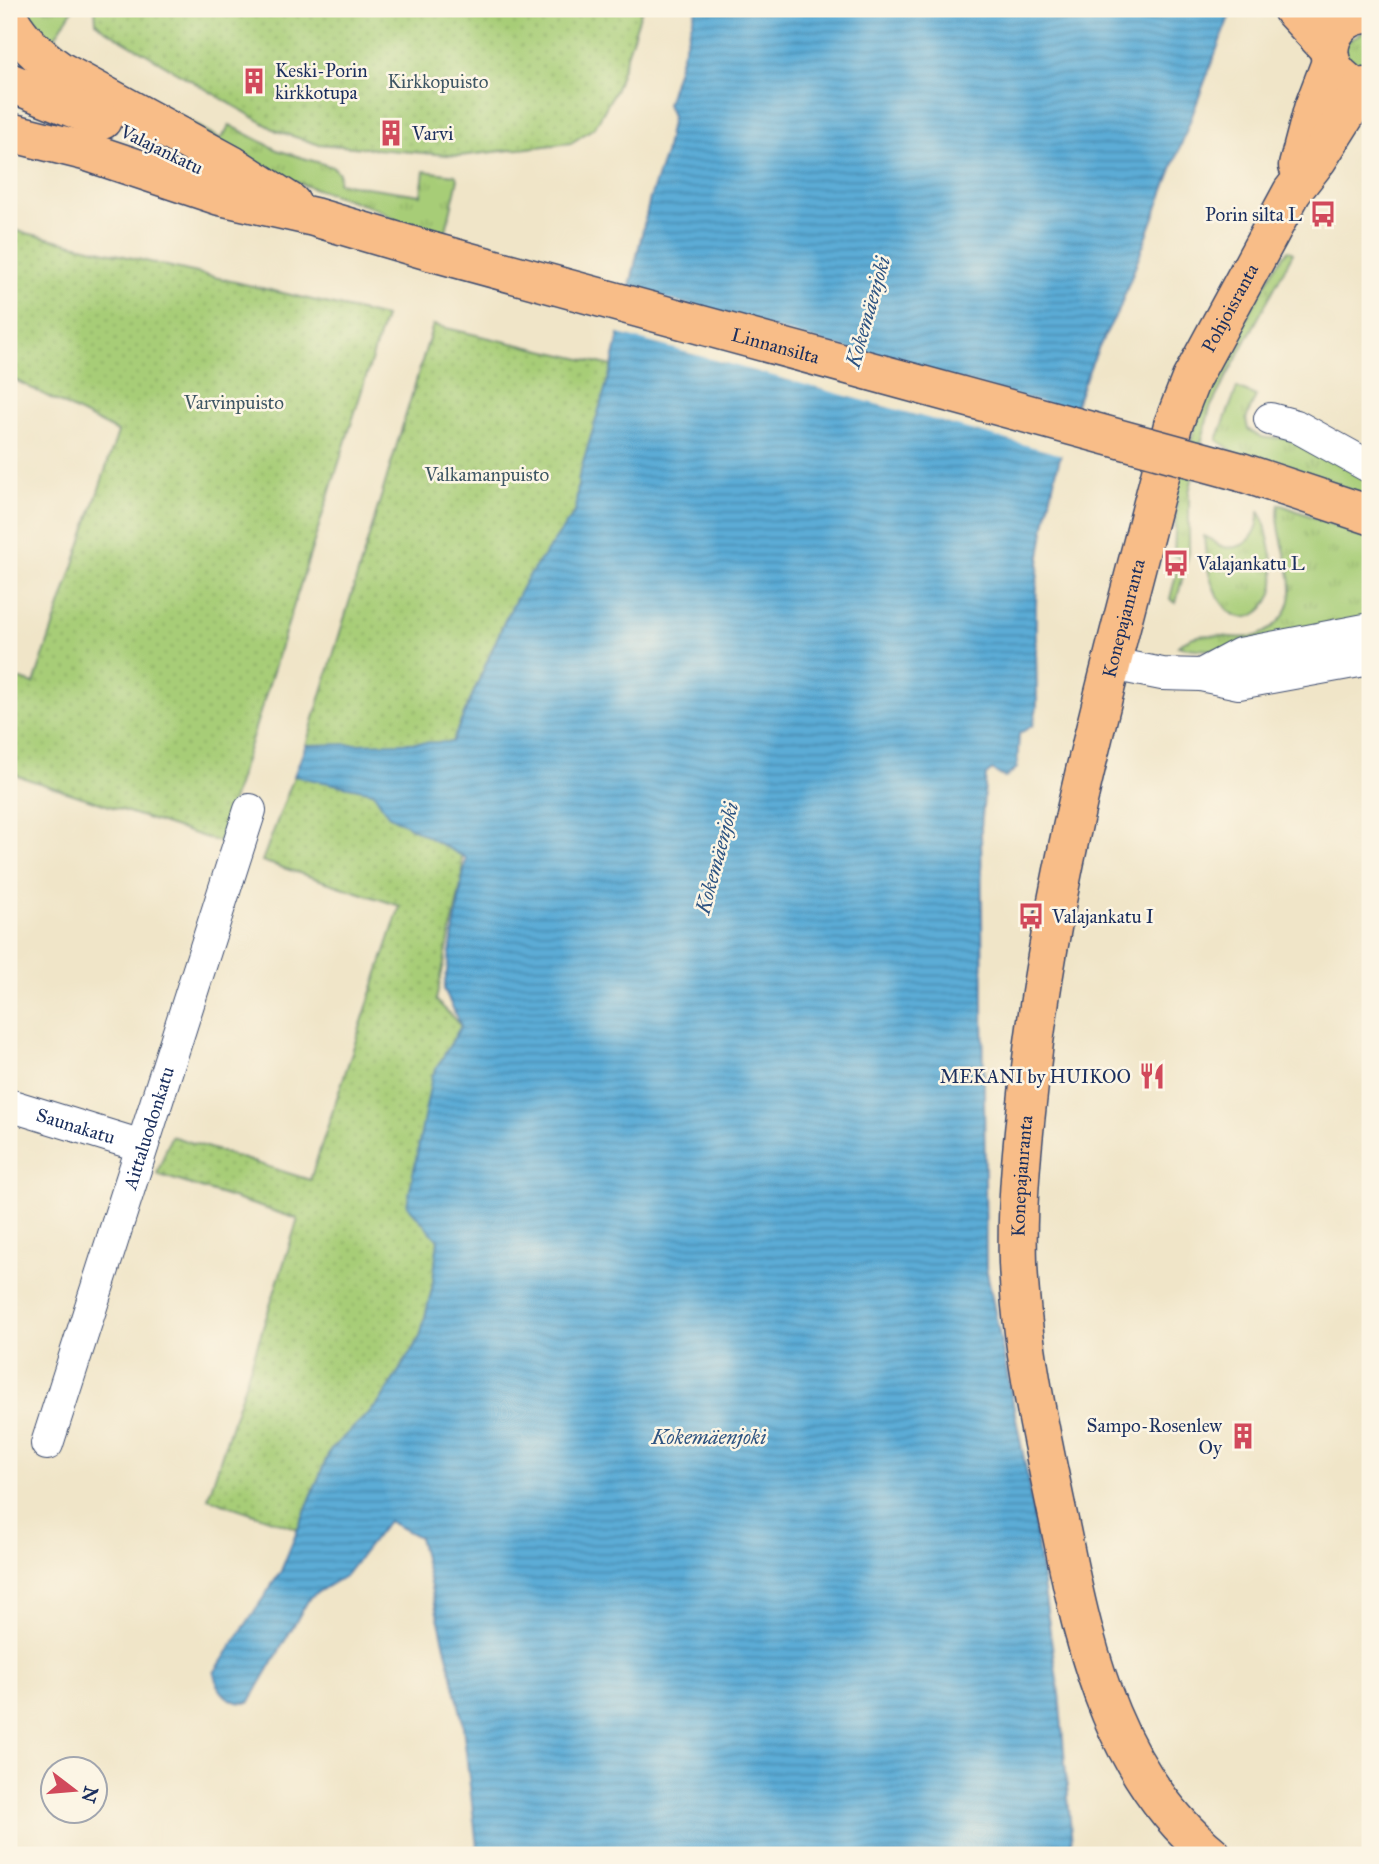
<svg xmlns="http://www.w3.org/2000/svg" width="1379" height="1864" font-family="'IM FELL Great Primer',serif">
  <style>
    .grass { fill: url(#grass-tufts); stroke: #617e6a; stroke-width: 2 }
    .park { fill: url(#park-dots); stroke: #617e6a; stroke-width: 2 }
    .water { fill: url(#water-rules); stroke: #3b6e9a; stroke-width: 2 }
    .pier { fill: #f0e5c8 }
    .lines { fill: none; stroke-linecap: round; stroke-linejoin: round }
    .minor-casing { stroke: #3b4a6e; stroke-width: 34 }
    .major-casing { stroke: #3b4a6e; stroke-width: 41 }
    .minor { stroke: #fff; stroke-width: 32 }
    .major { stroke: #f8bd88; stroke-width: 38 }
    .major-bridge-casing { stroke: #3b4a6e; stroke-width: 41; stroke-linecap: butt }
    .major-bridge { stroke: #f8bd88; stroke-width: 38 }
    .labels { text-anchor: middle; stroke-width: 5; stroke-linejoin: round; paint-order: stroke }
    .poi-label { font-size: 19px; fill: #1b2f5e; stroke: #fcf5e5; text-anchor: start }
    .park-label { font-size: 19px; fill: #3e5664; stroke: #fcf5e5 }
    .street-label { font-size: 19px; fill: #1b2f5e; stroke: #fcf5e5 }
    .water-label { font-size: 21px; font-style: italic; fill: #2e5482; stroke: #fcf5e5 }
  </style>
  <defs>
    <pattern id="grass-tufts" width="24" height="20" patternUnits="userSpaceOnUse" patternTransform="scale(1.75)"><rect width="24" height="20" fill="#a7cd77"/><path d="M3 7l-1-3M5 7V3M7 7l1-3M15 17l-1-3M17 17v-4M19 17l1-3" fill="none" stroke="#8fb069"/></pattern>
    <pattern id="park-dots" width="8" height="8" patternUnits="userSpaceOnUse" patternTransform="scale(1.75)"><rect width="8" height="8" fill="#a7cd77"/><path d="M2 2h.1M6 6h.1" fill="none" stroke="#8fb069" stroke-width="1.8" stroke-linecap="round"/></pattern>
    <pattern id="water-rules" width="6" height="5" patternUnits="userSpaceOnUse" patternTransform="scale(1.75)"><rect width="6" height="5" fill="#5bacd6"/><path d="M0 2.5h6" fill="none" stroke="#4a8cb1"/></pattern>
  </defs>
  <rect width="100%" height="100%" fill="#fcf5e5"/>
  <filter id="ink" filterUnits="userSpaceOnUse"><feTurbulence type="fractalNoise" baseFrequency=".0143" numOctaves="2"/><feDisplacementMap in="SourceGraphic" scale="14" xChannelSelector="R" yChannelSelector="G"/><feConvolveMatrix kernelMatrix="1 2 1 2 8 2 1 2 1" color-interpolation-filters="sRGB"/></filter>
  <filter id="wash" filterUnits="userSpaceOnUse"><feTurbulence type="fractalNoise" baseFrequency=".00686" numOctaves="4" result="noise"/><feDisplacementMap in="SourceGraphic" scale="28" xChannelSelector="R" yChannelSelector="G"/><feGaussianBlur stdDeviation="1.57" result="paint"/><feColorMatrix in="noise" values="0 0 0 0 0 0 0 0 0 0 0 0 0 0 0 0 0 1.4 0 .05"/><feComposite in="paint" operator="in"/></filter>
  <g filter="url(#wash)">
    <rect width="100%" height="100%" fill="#f0e5c8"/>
    <!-- grass -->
    <g class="grass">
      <polygon points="30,9 73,9 55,37 84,62 221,139 230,125 277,150 333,167 339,173 338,183 421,195 424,171 455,175 458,179 445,235 414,231 377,209 292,181 60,56 25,24"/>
      <polygon points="1370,28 1370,74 1359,75 1341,45"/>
      <polygon points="1288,250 1293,253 1210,408 1189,492 1189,552 1176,603 1170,599 1180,558 1174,555 1177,488 1206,391 1275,267"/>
      <path d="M1237,388L1256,396L1246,419L1248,429C1269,446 1276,433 1294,440C1320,449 1345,464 1370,475V497L1242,458L1217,440Z"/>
      <path d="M1279,504L1370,539V621C1314,632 1233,660 1178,646C1202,622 1239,648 1265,632C1319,601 1271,545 1279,504Z"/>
      <path d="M1259,511L1264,520C1268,540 1276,564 1274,584C1272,607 1246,631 1226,608C1209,589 1206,561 1204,536C1211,538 1216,545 1224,547C1247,551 1260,532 1259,511Z"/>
    </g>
    <!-- park -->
    <g class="park">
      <polygon points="95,9 642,9 616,89 595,127 571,143 459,156 317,144 277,131 102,28 96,22"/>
      <polygon points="9,229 385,317 219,842 9,773 9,676 34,684 118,432 9,377"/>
      <polygon points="433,325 612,366 575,512 505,620 452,742 463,875 436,1000 461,1026 432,1076 438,1240 432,1289 420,1337 379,1403 330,1450 298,1529 208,1498 298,1219 157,1174 171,1136 310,1180 400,906 262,861 306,745"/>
    </g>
    <!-- water -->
    <path class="water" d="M696,9H1232L1119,310C1076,380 1050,482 1039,563C1033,610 1037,660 1037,707L1033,725L1019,734L1017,768L1005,778L992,770L986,775L981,828L986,1267L1027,1474L1059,1693L1073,1855H478L462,1718L419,1537L388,1521L346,1575L310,1597L249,1703C229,1704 218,1692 214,1673L281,1571L330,1450L379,1403L420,1337L432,1289L438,1240L407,1205L432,1076L461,1026L444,989L466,858L388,815L373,792L294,776L306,745L452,742L505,620L526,580L575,512L579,476L612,366L650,198L665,154L672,116L667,104Z"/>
    <!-- pier -->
    <polygon class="pier" points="626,288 1079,413 1066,456 616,333"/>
  </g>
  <g filter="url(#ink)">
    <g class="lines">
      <!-- minor casing -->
      <g class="minor-casing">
        <g id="minor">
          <polyline points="1270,419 1296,426 1370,467"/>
          <polyline points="1112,664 1162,674 1201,675 1239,683 1370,659"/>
          <polyline points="1201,675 1240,654 1370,629"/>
          <path id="s1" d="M9,1105L142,1146"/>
          <path id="s2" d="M47,1444L250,810"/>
        </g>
      </g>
      <!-- major casing -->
      <g class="major-casing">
        <g id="major">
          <polyline points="1292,9 1329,49"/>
          <path d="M9,18C22,41 39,56 60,71L232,165L291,203"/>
          <path d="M1346,81C1314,58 1332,13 1370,14"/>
          <polyline points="9,82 102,120"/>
          <polyline points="9,132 85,151 220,196 314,217 433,252"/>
          <polyline points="1298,166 1313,109 1331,62"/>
          <polyline points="1241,472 1370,515"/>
          <path id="s3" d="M1212,1855C1117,1777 1087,1660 1064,1545C1045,1452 1022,1358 1018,1263C1016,1201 1023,1138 1030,1076C1054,856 1119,640 1173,425L1191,379L1292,192L1317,160L1363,87"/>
        </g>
      </g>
      <!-- minor -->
      <use href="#minor" class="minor"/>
      <!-- major -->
      <use href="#major" class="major"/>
      <!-- major-bridge casing -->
      <g class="major-bridge-casing">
        <g id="major-bridge">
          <path id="s4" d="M433,252L1241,472"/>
        </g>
      </g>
      <!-- major-bridge -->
      <use href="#major-bridge" class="major-bridge"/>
    </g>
  </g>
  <!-- icons -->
  <defs>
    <g id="building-bare" transform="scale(2.1)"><path d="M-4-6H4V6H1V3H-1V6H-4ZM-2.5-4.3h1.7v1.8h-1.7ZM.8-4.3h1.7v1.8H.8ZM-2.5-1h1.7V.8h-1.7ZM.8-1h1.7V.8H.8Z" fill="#d1495b" stroke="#fcf5e5" stroke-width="2.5" paint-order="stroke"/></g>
    <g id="bus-bare" transform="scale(2.1)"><path d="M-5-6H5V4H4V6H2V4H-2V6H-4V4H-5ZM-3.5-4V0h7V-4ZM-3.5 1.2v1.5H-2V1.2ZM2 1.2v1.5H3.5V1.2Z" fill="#d1495b" stroke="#fcf5e5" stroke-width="2.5" paint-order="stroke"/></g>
    <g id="restaurant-bare" transform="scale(2.1)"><path d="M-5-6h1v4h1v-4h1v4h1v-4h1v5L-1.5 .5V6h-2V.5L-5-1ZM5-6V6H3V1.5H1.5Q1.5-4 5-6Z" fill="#d1495b" stroke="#fcf5e5" stroke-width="2.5" paint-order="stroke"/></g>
  </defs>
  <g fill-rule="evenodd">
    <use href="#building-bare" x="254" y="81"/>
    <use href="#building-bare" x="391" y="133"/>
    <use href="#bus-bare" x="1323" y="214"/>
    <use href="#bus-bare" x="1176" y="563"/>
    <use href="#bus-bare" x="1031" y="916"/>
    <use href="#restaurant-bare" x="1152" y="1076"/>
    <use href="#building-bare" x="1243" y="1436"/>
  </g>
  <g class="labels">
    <!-- poi labels -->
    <g class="poi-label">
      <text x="275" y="77">Keski-Porin<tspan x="275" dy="22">kirkkotupa</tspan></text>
      <text x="412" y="140">Varvi</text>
      <text x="1302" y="221" text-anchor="end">Porin silta L</text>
      <text x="1197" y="570">Valajankatu L</text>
      <text x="1052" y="923">Valajankatu I</text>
      <text x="1131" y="1083" text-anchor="end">MEKANI by HUIKOO</text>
      <text x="1222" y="1432" text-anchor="end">Sampo-Rosenlew<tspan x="1222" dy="22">Oy</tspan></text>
    </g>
    <!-- park labels -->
    <g class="park-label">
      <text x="438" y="88">Kirkkopuisto</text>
      <text x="234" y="409">Varvinpuisto</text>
      <text x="487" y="481">Valkamanpuisto</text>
    </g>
    <!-- street labels -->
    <g class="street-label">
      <text transform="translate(162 149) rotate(26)" y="7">Valajankatu</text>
      <text dy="7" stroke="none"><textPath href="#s3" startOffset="1622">Pohjoisranta</textPath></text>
      <text dy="7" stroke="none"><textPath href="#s4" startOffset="355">Linnansilta</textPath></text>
      <text dy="7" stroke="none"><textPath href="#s3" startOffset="1292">Konepajanranta</textPath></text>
      <text dy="7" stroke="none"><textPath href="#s1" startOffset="70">Saunakatu</textPath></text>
      <text dy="7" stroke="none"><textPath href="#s2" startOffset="332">Aittaluodonkatu</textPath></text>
      <text dy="7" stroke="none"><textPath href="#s3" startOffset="724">Konepajanranta</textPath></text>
    </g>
    <!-- water labels -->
    <g class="water-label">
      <text transform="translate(868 312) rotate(-74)" y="7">Kokemäenjoki</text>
      <text transform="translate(717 858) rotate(-75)" y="7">Kokemäenjoki</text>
      <text x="709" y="1444">Kokemäenjoki</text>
    </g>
  </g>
  <!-- margin -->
  <rect width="1379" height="1864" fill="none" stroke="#fcf5e5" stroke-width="35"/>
  <!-- north arrow -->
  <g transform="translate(74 1790) rotate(106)"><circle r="33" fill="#fcf5e5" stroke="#a2a6af" stroke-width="2"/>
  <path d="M0-5L12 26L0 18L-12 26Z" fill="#d1495b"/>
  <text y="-10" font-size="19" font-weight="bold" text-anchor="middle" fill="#1b2f5e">N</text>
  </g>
</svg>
